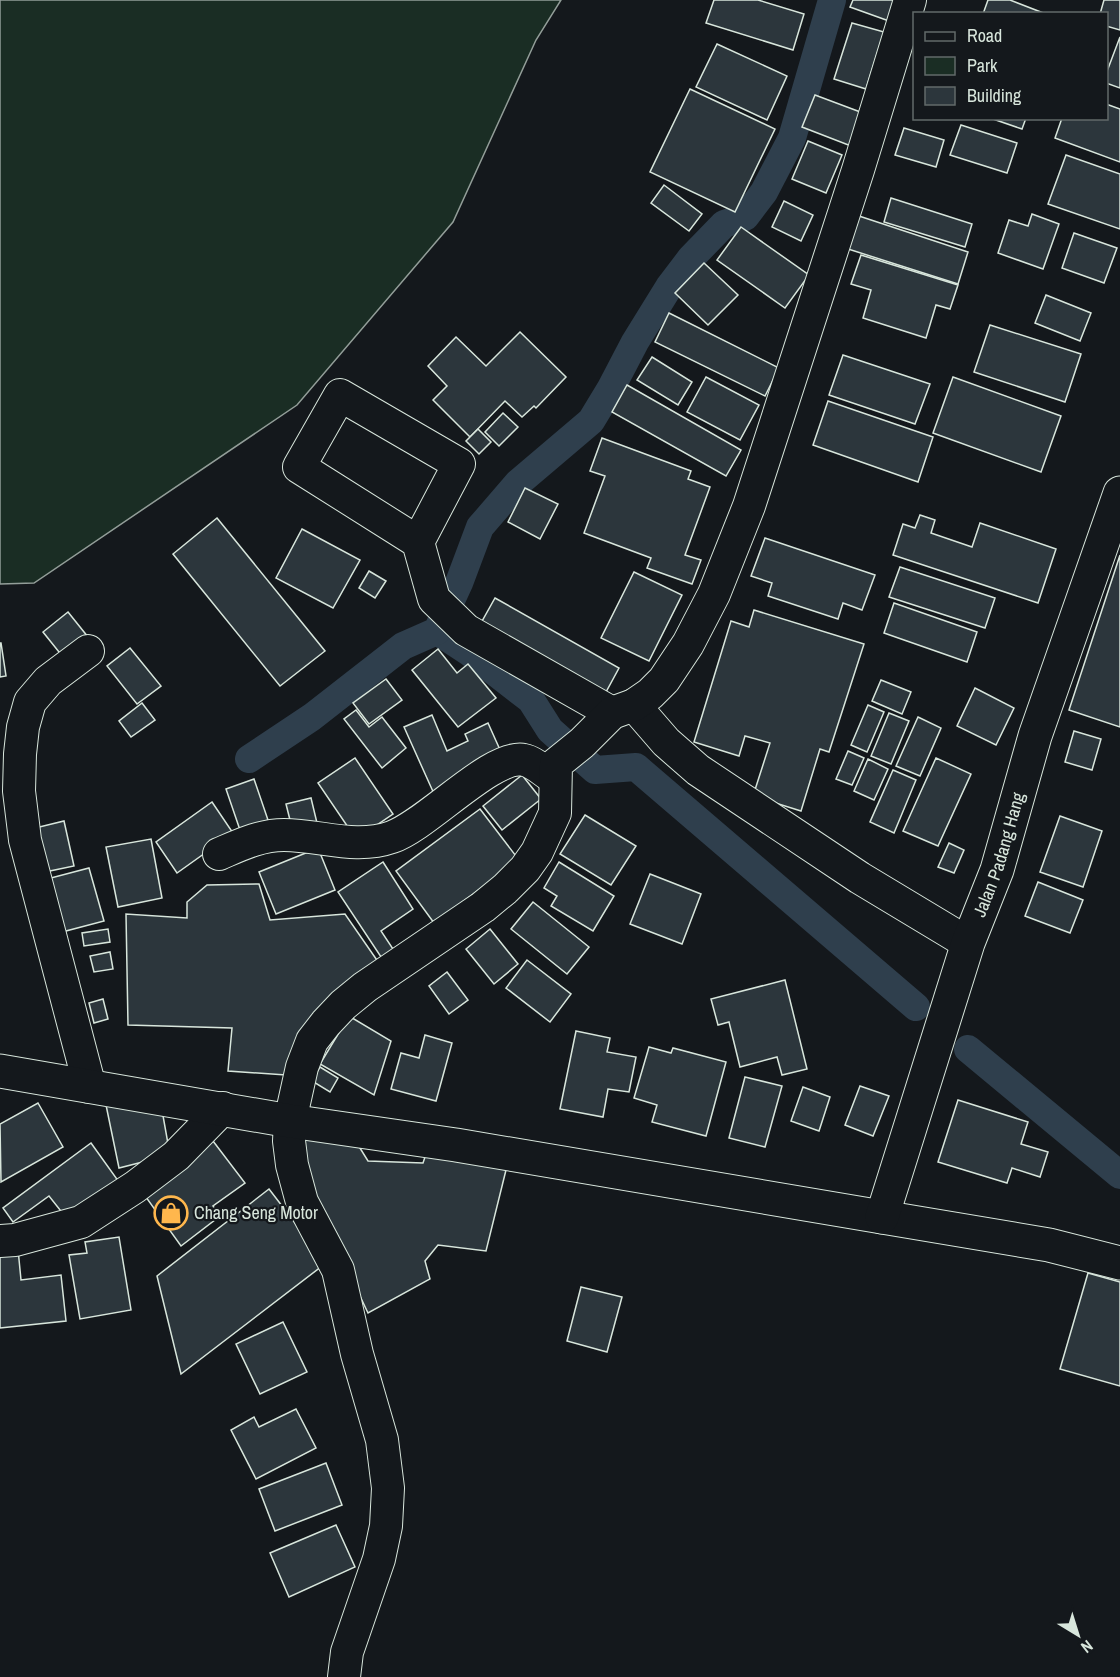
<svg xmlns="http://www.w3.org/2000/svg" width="1120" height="1677" font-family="'Archivo Narrow',sans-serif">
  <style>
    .green { fill: #1a2d24; stroke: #939e99; stroke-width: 1.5 }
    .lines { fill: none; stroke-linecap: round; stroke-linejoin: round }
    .canal { stroke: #2f3f4d; stroke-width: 28 }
    .building { fill: #2c363c; stroke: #d8e6dc; stroke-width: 1.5 }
    .minor-casing { stroke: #d8e6dc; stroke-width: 34 }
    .major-casing { stroke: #d8e6dc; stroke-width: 35 }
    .minor { stroke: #14181c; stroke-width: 32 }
    .major { stroke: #14181c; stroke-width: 33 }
    .labels { text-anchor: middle; stroke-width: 4.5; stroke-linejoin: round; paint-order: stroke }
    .street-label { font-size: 18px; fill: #d8e6dc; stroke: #14181c }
    .poi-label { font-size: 18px; fill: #d8e6dc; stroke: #14181c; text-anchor: start }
  </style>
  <rect width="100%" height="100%" fill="#14181c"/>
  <!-- green -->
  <polygon class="green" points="0,0 561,0 536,40 453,222 297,405 34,583 0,584"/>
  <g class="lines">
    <!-- canal -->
    <g class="canal">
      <polyline points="437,631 469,652 531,700 550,730 595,770 636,767 916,1007"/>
      <polyline points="249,759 312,717 403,646 437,631 459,583 480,527 518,483 591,421 611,388 635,342 669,287 691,258 724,224 745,217 764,192 792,138 832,0"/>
      <polyline points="968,1049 1120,1175"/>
    </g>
  </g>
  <!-- building -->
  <g class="building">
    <polygon points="714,0 758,0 804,14 793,50 706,23"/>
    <polygon points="853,0 897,0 889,21 850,7"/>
    <polygon points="988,0 1010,0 1046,14 983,14"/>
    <polygon points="1104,0 1120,0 1120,30 1106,26 1106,14 1100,14"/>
    <polygon points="852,23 884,32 866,89 834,79"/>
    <polygon points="1120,37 1120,88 1106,83 1106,74"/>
    <polygon points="717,44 787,76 767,120 696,87"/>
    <polygon points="690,89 775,129 735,212 650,172"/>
    <polygon points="815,95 863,113 851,146 802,127"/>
    <polygon points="1106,104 1120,109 1120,162 1055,138 1062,118 1106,118"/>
    <polygon points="990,118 1026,118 1022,129"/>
    <polygon points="961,125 1017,143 1007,173 950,155"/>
    <polygon points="904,128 944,140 936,167 895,155"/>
    <polygon points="808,141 842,155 826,193 792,179"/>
    <polygon points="1066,155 1120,174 1120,229 1048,204"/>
    <polygon points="664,185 702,214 689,231 651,203"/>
    <polygon points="891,198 972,224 965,247 884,222"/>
    <polygon points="784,201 813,215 801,241 772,227"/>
    <polygon points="1032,214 1059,224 1043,269 998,253 1009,220 1028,226"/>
    <polygon points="856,215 968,252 958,284 845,248"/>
    <polygon points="741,227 809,275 785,308 717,260"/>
    <polygon points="1074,233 1117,248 1104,283 1062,268"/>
    <polygon points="861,255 958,285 950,309 936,305 926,338 863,318 871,290 851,284"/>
    <polygon points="704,263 738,295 708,325 675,293"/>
    <polygon points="1046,295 1091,313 1080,341 1035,323"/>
    <polygon points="669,313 779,368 765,396 655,342"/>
    <polygon points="990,325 1081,354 1065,402 974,372"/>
    <polygon points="520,332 566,377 536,408 534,406 522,417 505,401 470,437 433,400 447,386 428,366 456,337 486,366"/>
    <polygon points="843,355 930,384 915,424 829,395"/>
    <polygon points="652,357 692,382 678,405 637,380"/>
    <polygon points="706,377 759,405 740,440 687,412"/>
    <polygon points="953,377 1061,416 1041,472 933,433"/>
    <polygon points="627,385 741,450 726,476 612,412"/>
    <polygon points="828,401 933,437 918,482 813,445"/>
    <polygon points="503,413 518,427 499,446 485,432"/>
    <polygon points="478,429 491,442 479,454 466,441"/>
    <polygon points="602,438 691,471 688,479 710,487 685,555 701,560 692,584 647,568 651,558 584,533 605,476 590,471"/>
    <polygon points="525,488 558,504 540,539 508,522"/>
    <polygon points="920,515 935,520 931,533 972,547 980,523 1056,549 1038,603 893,555 903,524 915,528"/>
    <polygon points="217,518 325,651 280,686 173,554"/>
    <polygon points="302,529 360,560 333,608 276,578"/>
    <polygon points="765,538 875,575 862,610 843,603 838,619 768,596 772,583 751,576"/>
    <polygon points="1120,555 1120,727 1069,710"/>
    <polygon points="900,567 995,598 985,628 889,597"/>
    <polygon points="369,571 386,581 375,598 359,588"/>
    <polygon points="634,572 682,595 649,661 601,638"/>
    <polygon points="495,598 619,668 606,692 481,623"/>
    <polygon points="894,603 977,632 967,662 884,633"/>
    <polygon points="754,610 864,644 829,752 820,749 801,811 753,796 770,743 745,736 739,756 694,742 731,621 749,627"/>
    <polygon points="68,612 92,642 67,662 43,632"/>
    <polygon points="0,643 1,643 6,676 0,677"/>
    <polygon points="130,648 161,686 137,704 107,666"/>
    <polygon points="438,649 457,673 468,664 496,698 458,727 412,670"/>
    <polygon points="386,679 402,700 369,724 353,703"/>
    <polygon points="881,680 911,692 902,714 872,701"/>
    <polygon points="975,688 1014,708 996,745 957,726"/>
    <polygon points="142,703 155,720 131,737 119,721"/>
    <polygon points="868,705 884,712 867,752 851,745"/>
    <polygon points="356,710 369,727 382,717 406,748 382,768 344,719"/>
    <polygon points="889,713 909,721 891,764 871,756"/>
    <polygon points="432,715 447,751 468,741 465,734 488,723 501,752 435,796 404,727"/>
    <polygon points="918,717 941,728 920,776 896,766"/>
    <polygon points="1074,731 1101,739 1092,770 1065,762"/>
    <polygon points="848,751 864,758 852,785 836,779"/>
    <polygon points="355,758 393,814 356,839 318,783"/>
    <polygon points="936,758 971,774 938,846 903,831"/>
    <polygon points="868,759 888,769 874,800 854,791"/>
    <polygon points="893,770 916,780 894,833 870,822"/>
    <polygon points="522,775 541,799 502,830 483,806"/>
    <polygon points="254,779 268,820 240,830 226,789"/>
    <polygon points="311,798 317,823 292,828 286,804"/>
    <polygon points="212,802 233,833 177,873 156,842"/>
    <polygon points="480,809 519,860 434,923 396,871"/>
    <polygon points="585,815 636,846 611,885 560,854"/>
    <polygon points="1060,816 1102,831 1083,887 1040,872"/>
    <polygon points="64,821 74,866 40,873 31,829"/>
    <polygon points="151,839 162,898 118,907 106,847"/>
    <polygon points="949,843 964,850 954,873 938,867"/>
    <polygon points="318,848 335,890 276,914 259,872"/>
    <polygon points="383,862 413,909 381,931 397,955 385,963 338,892"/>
    <polygon points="559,862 614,896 593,931 551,906 557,896 544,888"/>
    <polygon points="89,868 104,921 62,932 47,879"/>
    <polygon points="650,874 701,894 682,944 630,924"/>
    <polygon points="1038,882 1083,900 1070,933 1025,916"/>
    <polygon points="259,884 270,920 345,914 381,966 286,1075 228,1071 232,1028 128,1025 126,914 187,918 187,902 207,885"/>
    <polygon points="533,902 589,947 567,974 511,929"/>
    <polygon points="108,929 110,942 84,946 82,933"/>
    <polygon points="490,929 518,964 494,984 466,949"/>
    <polygon points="110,952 113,969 94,972 90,956"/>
    <polygon points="527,960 571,994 550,1022 506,988"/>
    <polygon points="447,972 468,1000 449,1014 429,986"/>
    <polygon points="785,980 807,1069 782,1075 777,1057 740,1067 729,1022 718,1025 711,999"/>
    <polygon points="103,999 108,1019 94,1023 89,1003"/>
    <polygon points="349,1016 391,1041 374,1095 320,1064"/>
    <polygon points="576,1031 610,1038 607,1052 636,1057 629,1092 608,1089 603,1117 560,1109"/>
    <polygon points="425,1035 452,1043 436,1101 391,1089 401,1053 419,1058"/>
    <polygon points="649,1047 671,1053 673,1048 726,1062 706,1136 652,1122 657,1105 634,1098"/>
    <polygon points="320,1067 338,1078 330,1092 312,1081"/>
    <polygon points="745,1077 782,1086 765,1147 729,1138"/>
    <polygon points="860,1086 889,1096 873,1136 845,1125"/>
    <polygon points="803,1087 830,1097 819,1131 791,1121"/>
    <polygon points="958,1100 1028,1122 1021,1144 1048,1152 1040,1177 1012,1168 1007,1183 938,1162"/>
    <polygon points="38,1103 63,1147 1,1182 0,1124"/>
    <polygon points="106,1105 162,1110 170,1155 119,1168"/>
    <polygon points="299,1133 355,1140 368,1161 423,1163 428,1148 506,1170 486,1251 438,1245 425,1261 430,1279 368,1313 300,1169"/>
    <polygon points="213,1141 245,1183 213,1206 220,1216 181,1246 143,1193"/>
    <polygon points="91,1143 119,1182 68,1220 49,1196 13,1222 3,1208"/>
    <polygon points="269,1189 326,1263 181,1374 157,1276"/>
    <polygon points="119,1237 131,1310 80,1319 69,1255 87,1253 85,1242"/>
    <polygon points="18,1249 21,1280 61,1275 66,1321 0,1328 0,1251"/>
    <polygon points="1088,1273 1120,1282 1120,1386 1060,1369"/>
    <polygon points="581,1287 622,1297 607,1352 567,1341"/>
    <polygon points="283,1322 307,1372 260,1394 236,1344"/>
    <polygon points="296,1409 316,1448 256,1479 231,1430 254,1417 259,1427"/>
    <polygon points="326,1463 342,1505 275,1531 259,1489"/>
    <polygon points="336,1525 355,1567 289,1597 270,1553"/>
  </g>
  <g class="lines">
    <!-- minor casing -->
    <g class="minor-casing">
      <g id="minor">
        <polyline points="418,542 459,464 340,395 299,467 418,542 434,599 466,630 612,713"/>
        <polyline points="88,651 48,681 30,702 23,727 20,754 19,791 25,840 90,1087"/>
        <polyline points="634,705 666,742 698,770 860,878 968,943"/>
        <path d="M219,854C240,845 260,835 284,835C321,835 355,850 392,837C427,825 493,753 524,760C532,761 548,774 555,779"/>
        <polyline points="0,1241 15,1240 81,1222 135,1187 176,1156 223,1108"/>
        <polyline points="344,1677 347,1652 379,1559 386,1526 388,1488 382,1440 357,1354 338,1270 302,1202 292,1165 289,1141 290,1121 302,1067 312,1041 326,1023 343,1005 365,987 483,907 505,889 525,869 537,852 555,813 556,764 582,743 612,713 634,705 650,694 664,680 688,644 714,594 749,506 858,170 910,0"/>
      </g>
    </g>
    <!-- major casing -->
    <g class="major-casing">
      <g id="major">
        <polyline points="0,1071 290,1121 456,1145 882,1217 1049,1245 1120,1263"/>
        <path id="s1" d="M882,1217L968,943L997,870L1035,736L1120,493"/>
      </g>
    </g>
    <!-- minor -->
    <use href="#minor" class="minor"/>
    <!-- major -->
    <use href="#major" class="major"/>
  </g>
  <!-- icons -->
  <defs>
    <g id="shop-ring" transform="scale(1.725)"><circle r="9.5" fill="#14181c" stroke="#ffb74d" stroke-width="1.5"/><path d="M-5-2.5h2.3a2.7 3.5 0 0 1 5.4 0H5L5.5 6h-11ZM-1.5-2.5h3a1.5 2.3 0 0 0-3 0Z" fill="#ffb74d"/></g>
  </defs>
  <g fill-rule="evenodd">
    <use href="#shop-ring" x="171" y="1213"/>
  </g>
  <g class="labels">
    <!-- street labels -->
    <g class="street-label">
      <text dy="6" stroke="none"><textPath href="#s1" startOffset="381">Jalan Padang Hang</textPath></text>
    </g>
    <!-- poi labels -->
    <g class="poi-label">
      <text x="194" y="1219">Chang Seng Motor</text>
    </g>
  </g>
  <!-- legend -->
  <rect x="913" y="12" width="195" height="108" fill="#14181c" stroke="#626a69" stroke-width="1.5"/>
  <rect x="925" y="32" width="30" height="9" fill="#14181c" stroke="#626a69" stroke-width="1.5"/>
  <text x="967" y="42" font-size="18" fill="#d8e6dc">Road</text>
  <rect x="925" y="57" width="30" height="18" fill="#1a2d24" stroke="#626a69" stroke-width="1.5"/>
  <text x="967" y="72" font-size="18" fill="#d8e6dc">Park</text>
  <rect x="925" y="87" width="30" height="18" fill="#2c363c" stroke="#626a69" stroke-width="1.5"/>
  <text x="967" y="102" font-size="18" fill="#d8e6dc">Building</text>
  <!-- north arrow -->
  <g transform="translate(1078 1635) rotate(142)" stroke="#14181c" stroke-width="4.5" paint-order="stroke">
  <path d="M0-4.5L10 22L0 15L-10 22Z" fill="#d8e6dc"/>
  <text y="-9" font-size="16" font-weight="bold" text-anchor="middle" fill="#d8e6dc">N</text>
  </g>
</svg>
